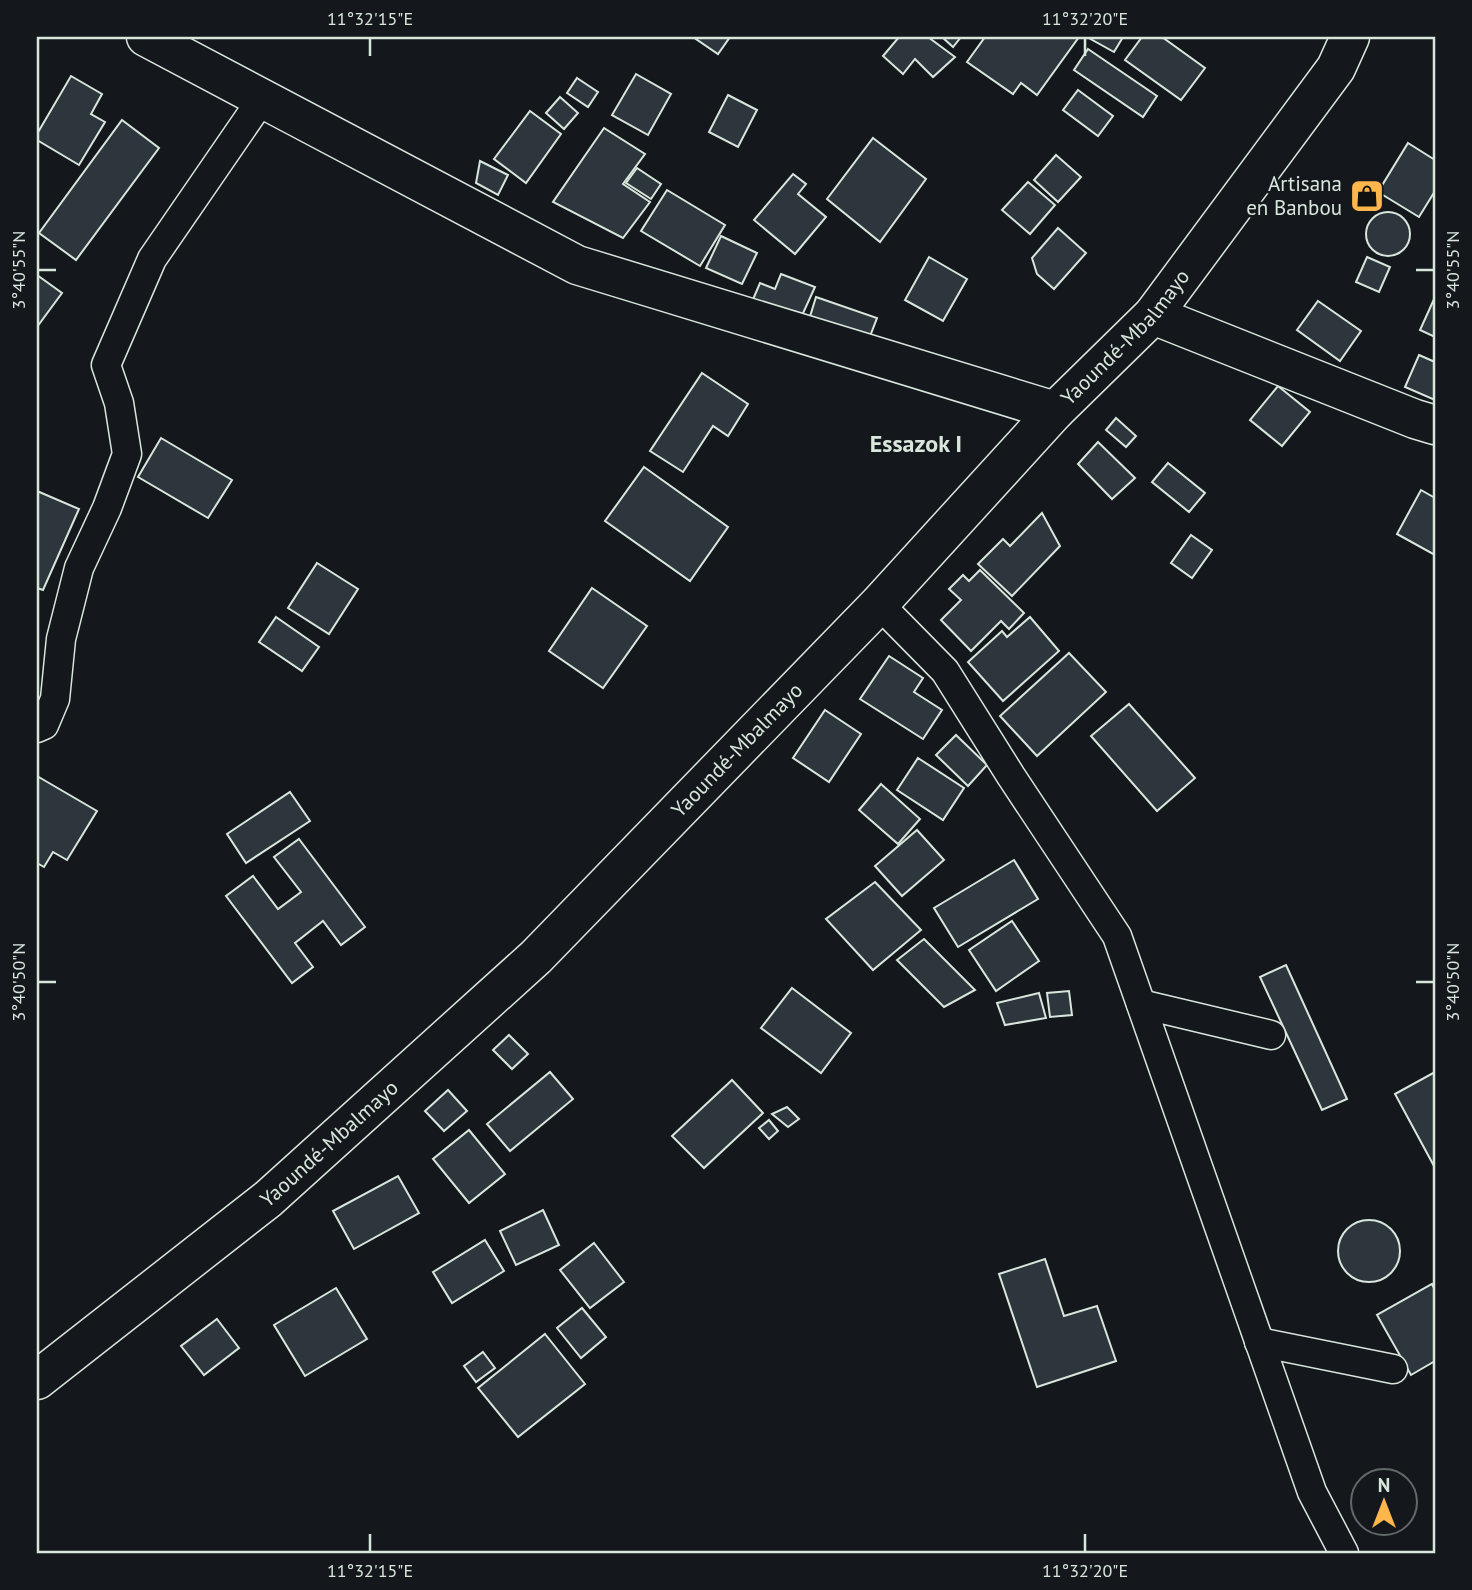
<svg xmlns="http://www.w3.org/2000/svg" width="1472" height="1590" font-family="'PT Sans',sans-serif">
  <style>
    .building { fill: #2c363c; stroke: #d8e6dc; stroke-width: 2 }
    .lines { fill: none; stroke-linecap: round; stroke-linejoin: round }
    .street-casing { stroke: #d8e6dc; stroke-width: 31 }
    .secondary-casing { stroke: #d8e6dc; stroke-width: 41 }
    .highway-casing { stroke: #d8e6dc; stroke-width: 41 }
    .street { stroke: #14181c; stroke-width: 28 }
    .secondary { stroke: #14181c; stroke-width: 38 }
    .highway { stroke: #14181c; stroke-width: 38 }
    .ticks { fill: none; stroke: #d8e6dc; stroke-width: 2.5 }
    .labels { text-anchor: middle; stroke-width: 5; stroke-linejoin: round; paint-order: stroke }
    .poi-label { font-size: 21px; fill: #d8e6dc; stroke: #14181c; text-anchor: end }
    .street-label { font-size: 21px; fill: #d8e6dc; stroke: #14181c }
    .quarter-label { font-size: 24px; font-weight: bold; fill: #d8e6dc; stroke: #14181c }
    .neatline { fill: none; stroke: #d8e6dc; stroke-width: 2.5 }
    .ticks-label { font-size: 18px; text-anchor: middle; fill: #d8e6dc }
  </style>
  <rect width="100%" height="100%" fill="#14181c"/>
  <!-- building -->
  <g class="building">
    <polygon points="693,37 730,37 718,54"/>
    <polygon points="899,37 928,37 955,57 933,77 915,59 903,74 883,56"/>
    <polygon points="942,37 961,37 953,47"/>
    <polygon points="985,37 1079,37 1037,95 1021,83 1013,94 967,62"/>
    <polygon points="1087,37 1123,37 1114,52"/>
    <polygon points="1142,37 1162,37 1205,68 1181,100 1125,60"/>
    <polygon points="1088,49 1157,96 1143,117 1074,70"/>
    <polygon points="636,74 671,94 648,135 612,115"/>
    <polygon points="71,76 102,94 91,114 105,122 79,165 37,140 37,134"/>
    <polygon points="577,78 598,92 588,107 567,93"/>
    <polygon points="1078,90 1113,116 1098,136 1063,110"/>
    <polygon points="728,95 757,110 738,147 709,132"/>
    <polygon points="560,97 578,113 564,129 546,113"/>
    <polygon points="530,111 561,134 526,183 494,159"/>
    <polygon points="122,120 159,148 76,260 39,233"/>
    <polygon points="604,128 645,154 623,184 650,202 623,238 553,202"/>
    <polygon points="873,138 926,179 880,242 827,199"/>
    <polygon points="1408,143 1435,160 1435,191 1419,217 1378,192"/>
    <polygon points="1056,155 1081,177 1058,202 1034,180"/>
    <polygon points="480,161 508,175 498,195 476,183"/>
    <polygon points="637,168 661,184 651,199 626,183"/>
    <polygon points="793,174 806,184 798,194 826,217 795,254 754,220"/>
    <polygon points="1028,182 1055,205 1030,234 1002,210"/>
    <polygon points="667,190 725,225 700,266 641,231"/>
    <circle cx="1388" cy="234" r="22"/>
    <polygon points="1058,228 1086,253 1054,289 1037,274 1032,258"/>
    <polygon points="721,236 757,253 742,284 706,268"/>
    <polygon points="929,257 967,279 943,321 905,300"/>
    <polygon points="1367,257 1390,267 1379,292 1356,282"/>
    <polygon points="781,274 815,287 799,322 751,304 760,283 775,289"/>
    <polygon points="37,275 62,293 37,327"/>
    <polygon points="816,297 877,318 867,344 808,323"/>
    <polygon points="1435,297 1435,337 1420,330"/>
    <polygon points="1318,301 1361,331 1340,361 1297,330"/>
    <polygon points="1419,355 1435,362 1435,400 1405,387"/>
    <polygon points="702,373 748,404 728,436 713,426 683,472 650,451"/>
    <polygon points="1278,386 1310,412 1282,446 1250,420"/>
    <polygon points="1116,418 1136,436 1126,447 1106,430"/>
    <polygon points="161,438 232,480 208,518 138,477"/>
    <polygon points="1098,442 1135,478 1112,499 1078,464"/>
    <polygon points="1168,463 1205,493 1189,512 1152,482"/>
    <polygon points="644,467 728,527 690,581 605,521"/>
    <polygon points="1421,490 1435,498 1435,555 1397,534"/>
    <polygon points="37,491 79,509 43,590 37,588"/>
    <polygon points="1042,513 1060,546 1012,596 978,564 1003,539 1010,546"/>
    <polygon points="1191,535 1212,550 1192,578 1171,563"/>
    <polygon points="317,563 358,589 329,634 288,608"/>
    <polygon points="980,570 1024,613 1009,629 1001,621 971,651 941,620 961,600 949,589 963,575 969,581"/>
    <polygon points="592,588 647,626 603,688 549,651"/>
    <polygon points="276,617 319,647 302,671 259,642"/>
    <polygon points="1030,617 1059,651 1003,701 968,662 1002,631 1007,637"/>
    <polygon points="1069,653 1106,692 1037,756 1000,716"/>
    <polygon points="889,656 923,678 914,692 942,710 923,739 860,699"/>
    <polygon points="1129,704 1195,778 1157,811 1091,736"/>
    <polygon points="825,710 861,734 829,782 793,758"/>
    <polygon points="956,735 987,765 968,786 936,755"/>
    <polygon points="918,758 964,788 943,820 897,790"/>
    <polygon points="37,776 97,811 67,860 53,852 44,867 37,863"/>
    <polygon points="881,784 920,819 898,844 859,810"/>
    <polygon points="290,792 310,821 246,863 227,834"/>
    <polygon points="917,830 944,860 902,896 875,866"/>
    <polygon points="299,839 365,927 341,945 323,921 295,943 313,967 292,983 226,896 253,876 278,909 301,892 274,857"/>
    <polygon points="1014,860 1038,899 958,947 934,908"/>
    <polygon points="875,882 921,930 873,970 826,919"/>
    <polygon points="1012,921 1039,961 996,991 969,950"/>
    <polygon points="924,939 975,990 944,1007 897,960"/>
    <polygon points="1286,965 1347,1099 1322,1110 1260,977"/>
    <polygon points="792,988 851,1033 821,1073 761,1028"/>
    <polygon points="1069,991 1072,1015 1050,1017 1047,993"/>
    <polygon points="1039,993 1046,1018 1005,1025 997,1003"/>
    <polygon points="509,1035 528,1054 512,1069 493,1050"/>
    <polygon points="550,1072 573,1099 510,1151 487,1124"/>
    <polygon points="1435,1072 1435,1165 1434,1166 1395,1094"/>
    <polygon points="732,1080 763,1113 704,1168 672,1136"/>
    <polygon points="448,1090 467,1111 444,1131 425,1111"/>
    <polygon points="787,1107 799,1119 788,1127 772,1114"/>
    <polygon points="769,1120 778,1131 769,1139 759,1128"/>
    <polygon points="469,1130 505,1174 469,1203 433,1159"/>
    <polygon points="398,1176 419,1213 354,1249 333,1211"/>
    <polygon points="543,1210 559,1245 516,1265 500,1231"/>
    <circle cx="1369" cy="1251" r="31"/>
    <polygon points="485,1240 504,1271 452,1303 433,1272"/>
    <polygon points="594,1243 624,1282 590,1308 560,1270"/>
    <polygon points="1045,1259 1064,1316 1097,1306 1116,1361 1037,1387 999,1274"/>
    <polygon points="1432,1284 1435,1290 1435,1361 1411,1375 1377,1315"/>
    <polygon points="336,1288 367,1339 305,1376 274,1325"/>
    <polygon points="582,1308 606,1337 581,1358 557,1328"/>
    <polygon points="217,1319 239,1348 204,1375 181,1346"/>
    <polygon points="545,1334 585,1384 518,1437 478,1388"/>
    <polygon points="483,1352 495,1368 476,1382 464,1366"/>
  </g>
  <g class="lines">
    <!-- street casing -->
    <g class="street-casing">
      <g id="street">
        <polyline points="879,604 945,671 1011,776 1117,936 1312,1492 1344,1553"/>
        <polyline points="37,728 44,725 55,699 61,639 79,568 107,508 127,454 119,403 106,365 152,259 262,99"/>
        <polyline points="1141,1004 1271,1035"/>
        <polyline points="1259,1342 1393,1369"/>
      </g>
    </g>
    <!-- secondary casing -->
    <g class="secondary-casing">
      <g id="secondary">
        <polyline points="146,37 577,265 1055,411"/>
        <polyline points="1153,315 1415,419 1435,425"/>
      </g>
    </g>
    <!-- highway casing -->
    <g class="highway-casing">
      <g id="highway">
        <path id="s1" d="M37,1380L268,1199L536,957L879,604L1055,411L1153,315L1336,68L1350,37"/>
      </g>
    </g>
    <!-- street -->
    <use href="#street" class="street"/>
    <!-- secondary -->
    <use href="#secondary" class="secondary"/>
    <!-- highway -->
    <use href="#highway" class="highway"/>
  </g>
  <!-- ticks -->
  <path class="ticks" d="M370,38V56M1085,38V56M38,270H56M1416,270H1434M38,982H56M1416,982H1434M370,1534V1552M1085,1534V1552"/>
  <!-- icons -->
  <defs>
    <g id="shop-square" transform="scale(1.75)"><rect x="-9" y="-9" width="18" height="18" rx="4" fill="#ffb74d" stroke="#14181c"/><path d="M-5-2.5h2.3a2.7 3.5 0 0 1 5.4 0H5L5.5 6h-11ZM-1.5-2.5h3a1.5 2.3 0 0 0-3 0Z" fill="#111"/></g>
  </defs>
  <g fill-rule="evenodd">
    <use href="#shop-square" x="1367" y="196"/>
  </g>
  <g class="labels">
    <!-- poi labels -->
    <g class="poi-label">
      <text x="1342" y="191">Artisana<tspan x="1342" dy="24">en Banbou</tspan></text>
    </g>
    <!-- street labels -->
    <g class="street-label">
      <text dy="7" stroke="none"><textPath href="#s1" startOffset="1510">Yaoundé-Mbalmayo</textPath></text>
      <text dy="7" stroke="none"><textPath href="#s1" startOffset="943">Yaoundé-Mbalmayo</textPath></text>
      <text dy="7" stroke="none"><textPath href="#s1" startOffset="376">Yaoundé-Mbalmayo</textPath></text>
    </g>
    <!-- quarter labels -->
    <g class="quarter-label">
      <text x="916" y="452">Essazok I</text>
    </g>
  </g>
  <!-- border -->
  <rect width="1472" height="1590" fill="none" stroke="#14181c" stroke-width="77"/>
  <!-- north arrow -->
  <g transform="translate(1384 1502)"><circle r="33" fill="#14181c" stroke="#626a69" stroke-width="2"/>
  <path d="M0-5L12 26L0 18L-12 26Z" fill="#ffb74d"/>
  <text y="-10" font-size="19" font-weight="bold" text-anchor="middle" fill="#d8e6dc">N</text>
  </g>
  <rect x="38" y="38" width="1396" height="1514" class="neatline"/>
  <g class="ticks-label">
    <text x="370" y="25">11°32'15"E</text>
    <text x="1085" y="25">11°32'20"E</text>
    <text transform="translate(19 270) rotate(-90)" y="6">3°40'55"N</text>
    <text transform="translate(1453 270) rotate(-90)" y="6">3°40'55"N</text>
    <text transform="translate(19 982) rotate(-90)" y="6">3°40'50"N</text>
    <text transform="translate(1453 982) rotate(-90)" y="6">3°40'50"N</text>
    <text x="370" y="1577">11°32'15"E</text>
    <text x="1085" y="1577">11°32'20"E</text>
  </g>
</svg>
